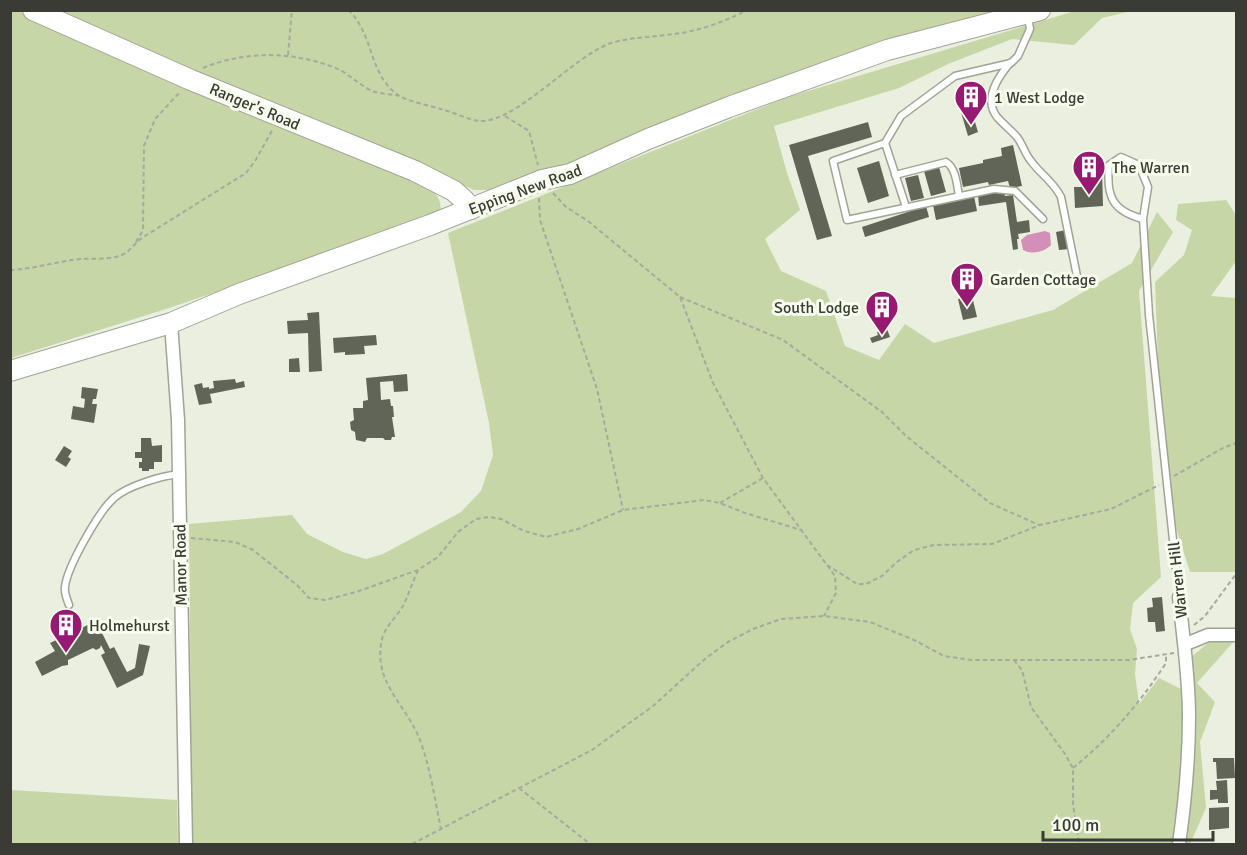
<svg xmlns="http://www.w3.org/2000/svg" width="1247" height="855" font-family="Signika,sans-serif">
  <style>
    .green { fill: #c7d6a6 }
    .water { fill: #d38fb7 }
    .building { fill: #616558 }
    .lines { fill: none; stroke-linecap: round; stroke-linejoin: round }
    .lane-casing { stroke: #9fa495; stroke-width: 9 }
    .street-casing { stroke: #9fa495; stroke-width: 15 }
    .primary-casing { stroke: #9fa495; stroke-width: 22 }
    .path { stroke: #a6aa9e; stroke-width: 2; stroke-dasharray: 4.5 3; stroke-linecap: butt }
    .lane { stroke: #fff; stroke-width: 6 }
    .street { stroke: #fff; stroke-width: 12 }
    .primary { stroke: #fff; stroke-width: 20 }
    .labels { text-anchor: middle; stroke-width: 6; stroke-linejoin: round; paint-order: stroke }
    .poi-label { font-size: 16px; fill: #393b34; stroke: #f7fdec; text-anchor: start }
    .street-label { font-size: 16px; fill: #393b34; stroke: #f7fdec }
  </style>
  <rect width="100%" height="100%" fill="#eaefdf"/>
  <!-- green -->
  <g class="green">
    <path d="M11,11H18L424,183C434,191 443,199 440,213L431,219L166,309L11,358Z"/>
    <polygon points="58,11 997,11 910,36 510,185 489,190 474,190 212,81"/>
    <polygon points="1075,11 1131,11 1102,18 1074,45 1012,39 948,64 899,88 774,126 787,173 800,210 765,239 781,271 826,291 845,346 879,360 905,324 934,343 1053,310 1132,263 1157,212 1173,232 1139,291 1161,577 1133,603 1130,629 1137,649 1135,674 1139,704 1159,678 1183,690 1185,662 1212,640 1235,640 1197,683 1215,702 1200,742 1206,808 1190,844 192,844 189,524 292,515 307,534 343,552 366,559 383,554 461,512 481,491 493,455 489,423 448,233 788,97"/>
    <polygon points="1226,200 1236,215 1236,261 1211,296 1236,298 1236,572 1190,572 1172,515 1158,362 1155,282 1184,255 1192,230 1176,220 1178,204"/>
    <polygon points="11,790 177,800 178,844 11,844"/>
  </g>
  <!-- water -->
  <path class="water" d="M1045,231L1050,233L1051,245C1044,252 1032,255 1023,250L1021,240L1027,235Z"/>
  <!-- building -->
  <g class="building">
    <polygon points="968,99 978,132 968,136 958,102"/>
    <polygon points="868,122 872,137 808,156 832,236 817,240 789,145"/>
    <polygon points="1013,145 1022,186 1010,188 1008,181 989,185 988,182 963,187 959,168 983,163 983,160 1002,156 1001,148"/>
    <polygon points="879,161 889,196 868,203 857,168"/>
    <polygon points="939,167 946,192 931,196 924,171"/>
    <polygon points="1084,168 1102,168 1103,206 1075,208 1074,187 1090,187 1090,180 1084,180"/>
    <polygon points="918,175 924,198 911,201 905,178"/>
    <polygon points="1004,191 1005,196 1013,195 1017,222 1029,220 1030,232 1018,234 1019,239 1017,239 1018,249 1013,250 1006,202 979,206 978,195"/>
    <polygon points="974,196 977,211 936,220 933,205"/>
    <polygon points="926,206 929,217 865,237 862,227"/>
    <polygon points="1066,230 1069,249 1059,250 1056,232"/>
    <polygon points="972,296 977,317 963,320 958,299"/>
    <polygon points="319,312 322,371 309,372 308,333 288,334 287,321 308,320 307,313"/>
    <polygon points="887,329 890,337 872,343 870,338 878,335 877,332"/>
    <polygon points="376,335 377,345 364,346 365,354 345,355 345,352 334,353 333,338"/>
    <polygon points="299,358 300,372 289,372 289,359"/>
    <polygon points="407,374 408,391 394,392 393,381 380,382 381,400 390,399 391,406 393,406 394,417 392,417 395,437 392,437 391,440 385,440 383,438 367,438 365,442 356,440 355,432 351,430 350,422 354,420 353,408 363,408 363,401 368,400 366,378"/>
    <polygon points="235,379 236,383 244,381 245,387 210,394 212,403 199,405 194,385 202,383 203,388 209,387 209,389 214,388 213,381"/>
    <polygon points="82,387 98,389 96,399 93,399 92,404 97,404 94,423 71,419 73,406 84,408 85,399 81,398"/>
    <polygon points="141,438 151,438 152,446 162,445 162,462 154,462 154,469 149,469 149,471 142,471 142,468 139,468 139,462 142,462 142,458 135,458 135,452 141,452"/>
    <polygon points="64,446 72,451 68,457 71,459 66,467 55,460"/>
    <polygon points="1162,597 1165,631 1156,632 1155,622 1148,622 1147,608 1153,607 1152,598"/>
    <polygon points="96,621 110,649 114,647 127,672 135,668 139,644 150,646 143,675 117,688 101,655 105,653 101,645 100,648 96,650 93,648 68,660 68,665 62,666 42,676 35,662 55,651 50,643"/>
    <polygon points="1213,758 1234,758 1235,778 1217,779 1216,762 1213,762"/>
    <polygon points="1227,780 1228,803 1218,803 1218,799 1210,800 1210,790 1217,790 1216,781"/>
    <polygon points="1229,807 1229,828 1209,830 1209,808"/>
  </g>
  <g class="lines">
    <!-- lane casing -->
    <g class="lane-casing">
      <g id="lane">
        <polyline points="1028,17 1030,29 1018,56 1011,63 955,76 901,116 885,143 833,161 847,220 994,189 1015,191 1043,219"/>
        <path d="M1010,63C998,77 983,99 997,117C1003,124 1011,130 1017,137C1023,145 1025,154 1031,161C1041,175 1053,181 1061,197L1078,281"/>
        <polyline points="885,143 906,207"/>
        <path d="M895,175L946,162C956,168 957,185 959,196"/>
        <path d="M1143,219C1112,211 1106,196 1109,165L1121,157L1139,165L1148,187L1143,219L1149,315L1179,596"/>
        <path d="M69,605C67,599 64,593 65,587C67,567 99,511 114,498C127,486 161,476 179,474"/>
      </g>
    </g>
    <!-- street casing -->
    <g class="street-casing">
      <g id="street">
        <polyline points="171,323 178,420 186,844"/>
        <path d="M1179,597C1183,637 1189,676 1189,716C1189,759 1185,802 1179,844"/>
        <polyline points="1186,644 1208,635 1236,635"/>
      </g>
    </g>
    <!-- primary casing -->
    <g class="primary-casing">
      <g id="primary">
        <polyline points="33,10 191,80 415,171 454,191 465,201 471,209"/>
        <polyline points="10,371 171,323 239,294 430,225 542,180 570,174 648,139 729,107 887,50 1040,10"/>
      </g>
    </g>
    <!-- path -->
    <g class="path">
      <path d="M348,10C374,33 368,74 398,95C409,102 428,105 441,109C453,112 468,120 480,121C516,123 572,57 611,43C632,37 653,37 674,34C699,31 724,22 747,10"/>
      <polyline points="288,55 292,10"/>
      <path d="M203,68C244,51 291,51 333,67C347,72 358,84 372,91C380,94 391,94 399,96"/>
      <polyline points="505,116 529,131 538,165"/>
      <polyline points="553,193 566,207 588,221 680,297 713,383 763,478 835,576 836,593 824,616"/>
      <polyline points="539,198 540,220 597,389 623,510"/>
      <polyline points="136,242 143,230 144,146 155,119 180,92"/>
      <path d="M10,270C35,269 57,261 81,259C95,258 115,261 127,252C133,247 138,240 145,236L246,173L255,161L273,129"/>
      <polyline points="680,297 783,340 882,412 906,436 990,503 1039,525"/>
      <polyline points="1174,476 1223,448 1236,443"/>
      <polyline points="720,503 763,478"/>
      <polyline points="191,538 235,542 253,550 297,585 309,598 325,600 356,592 418,570 438,557 458,532 476,519 489,517 501,519 524,531 546,537 578,529 623,510 704,500 720,503 745,513 801,530"/>
      <polyline points="827,565 857,584 866,584 882,576 897,562 914,550 934,545 992,544 1040,525 1111,509 1159,485"/>
      <path d="M418,570C413,581 409,593 404,604C398,616 385,626 382,639C372,684 408,705 421,743C431,771 435,801 441,829"/>
      <polyline points="1194,625 1205,616 1236,574"/>
      <polyline points="1014,660 1022,670 1031,707 1065,754 1073,768 1073,804 1079,844"/>
      <path d="M1073,768C1111,737 1139,704 1166,663V655"/>
      <polyline points="519,788 590,844"/>
      <polyline points="412,844 592,750 653,706 706,658 728,642 753,629 781,619 824,616 870,622 914,640 944,656 971,660 1129,660 1174,653"/>
    </g>
    <!-- lane -->
    <use href="#lane" class="lane"/>
    <!-- street -->
    <use href="#street" class="street"/>
    <!-- primary -->
    <use href="#primary" class="primary"/>
  </g>
  <!-- icons -->
  <defs>
    <g id="building-pin" transform="scale(1.725)"><path d="M0 17L-7.5 6A9.5 9.5 0 1 1 7.5 6Z" fill="#961972" stroke="#f7fdec"/><path d="M-4-6H4V6H1V3H-1V6H-4ZM-2.5-4.3h1.7v1.8h-1.7ZM.8-4.3h1.7v1.8H.8ZM-2.5-1h1.7V.8h-1.7ZM.8-1h1.7V.8H.8Z" fill="#fff"/></g>
  </defs>
  <g fill-rule="evenodd">
    <use href="#building-pin" x="971" y="97"/>
    <use href="#building-pin" x="1089" y="167"/>
    <use href="#building-pin" x="967" y="279"/>
    <use href="#building-pin" x="882" y="307"/>
    <use href="#building-pin" x="66" y="625"/>
  </g>
  <g class="labels">
    <!-- poi labels -->
    <g class="poi-label">
      <text x="994" y="103">1 West Lodge</text>
      <text x="1112" y="173">The Warren</text>
      <text x="990" y="285">Garden Cottage</text>
      <text x="859" y="313" text-anchor="end">South Lodge</text>
      <text x="89" y="631">Holmehurst</text>
    </g>
    <!-- street labels -->
    <g class="street-label">
      <text transform="translate(255 106) rotate(23)" y="6">Ranger's Road</text>
      <text transform="translate(525 189) rotate(-20)" y="6">Epping New Road</text>
      <text transform="translate(180 565) rotate(-91)" y="6">Manor Road</text>
      <text transform="translate(1177 580) rotate(-96)" y="6">Warren Hill</text>
    </g>
  </g>
  <!-- border -->
  <rect width="1247" height="855" fill="none" stroke="#393b34" stroke-width="24"/>
  <!-- scale -->
  <path d="M1043 831v9h170v-9" fill="none" stroke="#393b34" stroke-width="3"/>
  <text x="1052" y="831" font-size="18" fill="#393b34" stroke="#f7fdec" stroke-width="4.5" paint-order="stroke">100 m</text>
</svg>
